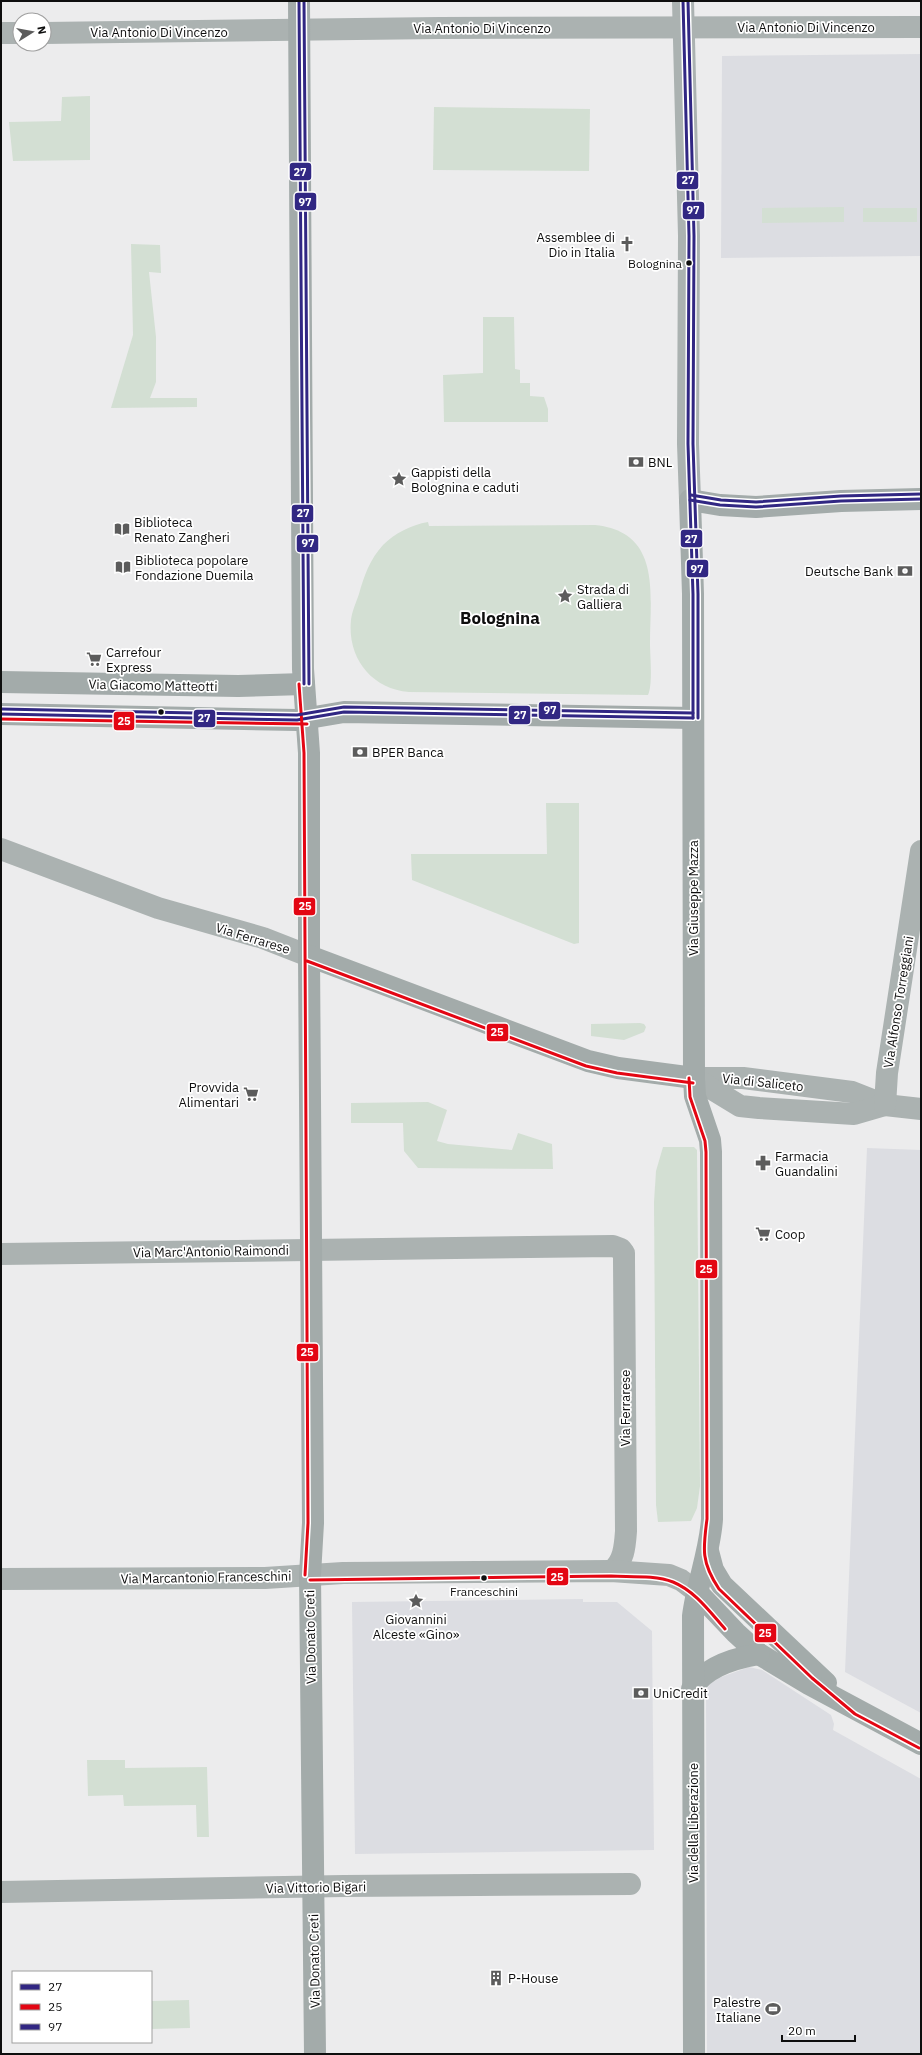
<svg xmlns="http://www.w3.org/2000/svg" width="922" height="2055" font-family="'IBM Plex Sans',sans-serif">
  <style>
    .built { fill: #dcdde2 }
    .green { fill: #d3dfd3 }
    .lines { fill: none; stroke-linecap: round; stroke-linejoin: round }
    .minor { stroke: #abb2b1; stroke-width: 22 }
    .major { stroke: #a3abaa; stroke-width: 22 }
    .bus-1-casing { stroke: #fff; stroke-width: 6 }
    .bus-2-casing { stroke: #fff; stroke-width: 6 }
    .bus-3-casing { stroke: #fff; stroke-width: 6 }
    .bus-1 { stroke: #312783; stroke-width: 3 }
    .bus-2 { stroke: #e30613; stroke-width: 3 }
    .bus-3 { stroke: #312783; stroke-width: 3 }
    .bus-dot { fill: #0e0e0e; stroke: #fff; stroke-width: 1.5 }
    .labels { text-anchor: middle; stroke-width: 3.5; stroke-linejoin: round; paint-order: stroke }
    .bus-label { font-size: 12px; fill: #0e0e0e; stroke: #fff; text-anchor: end }
    .street-label { font-size: 13px; fill: #0e0e0e; stroke: #fff }
    .poi-label { font-size: 13px; fill: #0e0e0e; stroke: #fff; text-anchor: start }
    .district-label { font-size: 17px; font-weight: bold; fill: #0e0e0e; stroke: #fff }
    .line-badge { stroke: #fff; stroke-width: 1.5 }
    .badge-label { font-size: 11px; text-anchor: middle; font-weight: bold; fill: #fff }
  </style>
  <rect width="100%" height="100%" fill="#ececed"/>
  <!-- built -->
  <g class="built">
    <polygon points="921,54 921,256 721,258 722,56"/>
    <polygon points="867,1148 921,1150 921,1713 845,1672"/>
    <polygon points="583,1599 583,1602 617,1602 652,1631 654,1850 355,1854 352,1602"/>
    <polygon points="749,1667 762,1670 831,1715 834,1724 833,1730 921,1779 921,2054 707,2054 706,1690 713,1680"/>
  </g>
  <!-- green -->
  <g class="green">
    <polygon points="90,96 90,160 13,161 9,122 61,121 62,97"/>
    <polygon points="434,107 590,109 589,171 433,170"/>
    <polygon points="844,207 844,222 762,223 762,208"/>
    <rect x="863" y="208" width="54" height="14"/>
    <polygon points="131,244 160,245 161,273 149,272 156,337 156,382 150,398 197,398 197,407 111,408 133,335"/>
    <polygon points="483,317 514,317 515,369 520,370 520,383 530,383 530,396 544,397 548,409 548,422 444,422 443,375 483,373"/>
    <path d="M428,522L429,526L595,525C662,532 650,594 650,643C650,656 653,684 648,695L409,692C371,689 347,657 351,620C352,611 356,603 359,594C364,576 370,559 383,545C395,533 411,525 428,522Z"/>
    <polygon points="546,803 579,803 579,943 574,944 412,880 411,854 547,854"/>
    <polygon points="640,1023 644,1024 646,1027 644,1032 624,1040 591,1036 591,1024"/>
    <polygon points="428,1102 447,1110 437,1141 448,1144 512,1150 518,1133 552,1144 553,1169 418,1168 404,1151 403,1123 351,1123 351,1103"/>
    <polygon points="663,1147 694,1147 697,1150 700,1486 697,1508 691,1521 658,1522 656,1505 654,1202 656,1171"/>
    <polygon points="87,1760 125,1760 125,1768 207,1767 209,1837 197,1837 196,1805 124,1806 123,1795 88,1796"/>
    <polygon points="189,2000 190,2028 151,2029 151,2001"/>
  </g>
  <g class="lines">
    <!-- minor -->
    <g class="minor">
      <polyline points="683,1 689,236 688,444 690,500"/>
      <polyline points="1,33 20,33"/>
      <polyline points="44,33 439,28 921,27"/>
      <polyline points="1,849 158,908 263,938 309,956"/>
      <polyline points="694,1078 743,1078 852,1092 885,1105 921,1109"/>
      <polyline points="694,1078 740,1106 759,1108 854,1114 885,1105"/>
      <polyline points="885,1105 887,1073 921,851"/>
      <path d="M1,1254L613,1246L621,1249L624,1253V1261L626,1531C625,1545 624,1563 611,1571"/>
      <polyline points="1,1579 265,1578 343,1573 611,1571 669,1575 681,1580 697,1592"/>
      <polyline points="1,1892 344,1886 630,1884"/>
    </g>
    <!-- major -->
    <g class="major">
      <polyline points="299,1 303,669 309,753 309,956 313,1523 310,1575 315,2054"/>
      <polyline points="1,682 238,686 304,684"/>
      <polyline points="1,714 297,720 344,712 693,718"/>
      <polyline points="309,956 588,1061 618,1068 694,1078"/>
      <polyline points="708,1551 713,1570 722,1585 826,1683"/>
      <polyline points="697,1592 736,1633 759,1654 809,1684 921,1744"/>
      <path d="M692,1689C704,1667 736,1658 759,1654"/>
      <path d="M694,2054L693,1616C697,1583 710,1552 712,1519L711,1152L710,1140L695,1096L694,1078L693,594L690,500L720,505L756,507L841,501L921,499"/>
    </g>
    <!-- bus-1 casing -->
    <g class="bus-1-casing">
      <g id="bus-1">
        <polyline points="299,1 304,684"/>
        <polyline points="683,1 689,236 688,444 693,594 693,718"/>
        <polyline points="690,500 720,505 756,507 841,501 921,499"/>
        <polyline points="1,714 297,720 344,712 693,718"/>
      </g>
    </g>
    <!-- bus-2 casing -->
    <g class="bus-2-casing">
      <g id="bus-2">
        <polyline points="299,684 304,753 308,1523 305,1575"/>
        <polyline points="1,719 307,724"/>
        <polyline points="307,961 586,1066 617,1073 693,1083"/>
        <path d="M689,1078L690,1097L705,1141L706,1152L707,1519C703,1549 701,1562 719,1589L812,1678L855,1714L919,1748"/>
        <path d="M310,1580L611,1576C630,1577 655,1575 673,1582C695,1591 710,1612 725,1629"/>
      </g>
    </g>
    <!-- bus-3 casing -->
    <g class="bus-3-casing">
      <g id="bus-3">
        <polyline points="304,1 309,684"/>
        <polyline points="688,1 694,236 693,444 698,594 698,718"/>
        <polyline points="691,495 721,500 756,502 841,496 921,494"/>
        <polyline points="1,709 297,715 344,707 693,713"/>
      </g>
    </g>
    <!-- bus-1 -->
    <use href="#bus-1" class="bus-1"/>
    <!-- bus-2 -->
    <use href="#bus-2" class="bus-2"/>
    <!-- bus-3 -->
    <use href="#bus-3" class="bus-3"/>
  </g>
  <!-- icons -->
  <defs>
    <g id="church-bare" transform="scale(1.2)"><path d="M-1.2-6h2.4v3.5h3.3v2.4h-3.3V6h-2.4V-.1h-3.3v-2.4h3.3Z" fill="#5c5c5c" stroke="#fff" stroke-width="2.5" paint-order="stroke"/></g>
    <g id="bank-bare" transform="scale(1.2)"><path d="M-6-4H6V4H-6ZM0-2.3a2.3 2.3 0 1 0 0 4.6a2.3 2.3 0 1 0 0-4.6Z" fill="#5c5c5c" stroke="#fff" stroke-width="2.5" paint-order="stroke"/></g>
    <g id="sight-bare" transform="scale(1.2)"><path d="M0-6L1.8-2.2L6-1.7L2.9 1.2L3.7 5.4L0 3.3L-3.7 5.4L-2.9 1.2L-6-1.7L-1.8-2.2Z" fill="#5c5c5c" stroke="#fff" stroke-width="2.5" paint-order="stroke"/></g>
    <g id="library-bare" transform="scale(1.2)"><path d="M-6-4Q-3-5.5-.7-3.5V5Q-3 3-6 4ZM6-4Q3-5.5 .7-3.5V5Q3 3 6 4Z" fill="#5c5c5c" stroke="#fff" stroke-width="2.5" paint-order="stroke"/></g>
    <g id="supermarket-bare" transform="scale(1.2)"><path d="M-6-5.5h2.5l.6 2H6L4.5 2H-2.5L-4.4-4H-6ZM-1.5 3.2a1.3 1.3 0 1 0 .1 0ZM3 3.2a1.3 1.3 0 1 0 .1 0Z" fill="#5c5c5c" stroke="#fff" stroke-width="2.5" paint-order="stroke"/></g>
    <g id="pharmacy-bare" transform="scale(1.2)"><path d="M-2-6h4v4h4v4h-4v4h-4v-4h-4v-4h4Z" fill="#5c5c5c" stroke="#fff" stroke-width="2.5" paint-order="stroke"/></g>
    <g id="building-bare" transform="scale(1.2)"><path d="M-4-6H4V6H1V3H-1V6H-4ZM-2.5-4.3h1.7v1.8h-1.7ZM.8-4.3h1.7v1.8H.8ZM-2.5-1h1.7V.8h-1.7ZM.8-1h1.7V.8H.8Z" fill="#5c5c5c" stroke="#fff" stroke-width="2.5" paint-order="stroke"/></g>
    <g id="stadium-bare" transform="scale(1.2)"><path d="M0-5a6.5 5 0 1 0 0 10a6.5 5 0 1 0 0-10ZM-3.5-1.8h7v3.6h-7Z" fill="#5c5c5c" stroke="#fff" stroke-width="2.5" paint-order="stroke"/></g>
  </defs>
  <g fill-rule="evenodd">
    <use href="#church-bare" x="627" y="244"/>
    <use href="#bank-bare" x="636" y="462"/>
    <use href="#sight-bare" x="399" y="479"/>
    <use href="#library-bare" x="122" y="529"/>
    <use href="#library-bare" x="123" y="567"/>
    <use href="#bank-bare" x="905" y="571"/>
    <use href="#sight-bare" x="565" y="596"/>
    <use href="#supermarket-bare" x="94" y="659"/>
    <use href="#bank-bare" x="360" y="752"/>
    <use href="#supermarket-bare" x="251" y="1094"/>
    <use href="#pharmacy-bare" x="763" y="1163"/>
    <use href="#supermarket-bare" x="763" y="1234"/>
    <use href="#sight-bare" x="416" y="1601"/>
    <use href="#bank-bare" x="641" y="1693"/>
    <use href="#building-bare" x="496" y="1978"/>
    <use href="#stadium-bare" x="773" y="2009"/>
  </g>
  <!-- markers -->
  <g class="bus-dot">
    <circle cx="689" cy="263" r="3.5"/>
    <circle cx="161" cy="712" r="3.5"/>
    <circle cx="484" cy="1578" r="3.5"/>
  </g>
  <g class="labels">
    <!-- bus labels -->
    <g class="bus-label">
      <text x="682" y="268">Bolognina</text>
      <text x="484" y="1596" text-anchor="middle">Franceschini</text>
    </g>
    <!-- street labels -->
    <g class="street-label">
      <text x="806" y="32">Via Antonio Di Vincenzo</text>
      <text x="482" y="33">Via Antonio Di Vincenzo</text>
      <text x="159" y="37">Via Antonio Di Vincenzo</text>
      <text transform="translate(153 685) rotate(1)" y="5">Via Giacomo Matteotti</text>
      <text transform="translate(693 898) rotate(-90)" y="5">Via Giuseppe Mazza</text>
      <text transform="translate(253 938) rotate(17)" y="5">Via Ferrarese</text>
      <text transform="translate(898 1002) rotate(-81)" y="5">Via Alfonso Torreggiani</text>
      <text transform="translate(763 1082) rotate(6)" y="5">Via di Saliceto</text>
      <text transform="translate(211 1251) rotate(-1)" y="5">Via Marc'Antonio Raimondi</text>
      <text transform="translate(625 1408) rotate(-90)" y="5">Via Ferrarese</text>
      <text transform="translate(206 1577) rotate(-1)" y="5">Via Marcantonio Franceschini</text>
      <text transform="translate(310 1637) rotate(-91)" y="5">Via Donato Creti</text>
      <text transform="translate(693 1823) rotate(-90)" y="5">Via della Liberazione</text>
      <text transform="translate(316 1887) rotate(-1)" y="5">Via Vittorio Bigari</text>
      <text transform="translate(314 1961) rotate(-91)" y="5">Via Donato Creti</text>
    </g>
    <!-- poi labels -->
    <g class="poi-label">
      <text x="615" y="242" text-anchor="end">Assemblee di<tspan x="615" dy="15">Dio in Italia</tspan></text>
      <text x="648" y="467">BNL</text>
      <text x="411" y="477">Gappisti della<tspan x="411" dy="15">Bolognina e caduti</tspan></text>
      <text x="134" y="527">Biblioteca<tspan x="134" dy="15">Renato Zangheri</tspan></text>
      <text x="135" y="565">Biblioteca popolare<tspan x="135" dy="15">Fondazione Duemila</tspan></text>
      <text x="893" y="576" text-anchor="end">Deutsche Bank</text>
      <text x="577" y="594">Strada di<tspan x="577" dy="15">Galliera</tspan></text>
      <text x="106" y="657">Carrefour<tspan x="106" dy="15">Express</tspan></text>
      <text x="372" y="757">BPER Banca</text>
      <text x="239" y="1092" text-anchor="end">Provvida<tspan x="239" dy="15">Alimentari</tspan></text>
      <text x="775" y="1161">Farmacia<tspan x="775" dy="15">Guandalini</tspan></text>
      <text x="775" y="1239">Coop</text>
      <text x="416" y="1624" text-anchor="middle">Giovannini<tspan x="416" dy="15">Alceste «Gino»</tspan></text>
      <text x="653" y="1698">UniCredit</text>
      <text x="508" y="1983">P-House</text>
      <text x="761" y="2007" text-anchor="end">Palestre<tspan x="761" dy="15">Italiane</tspan></text>
    </g>
    <!-- district labels -->
    <g class="district-label">
      <text x="500" y="624">Bolognina</text>
    </g>
  </g>
  <g class="line-badge">
    <rect x="289" y="162" width="23" height="19" rx="4" fill="#312783"/>
    <rect x="676" y="171" width="23" height="19" rx="4" fill="#312783"/>
    <rect x="294" y="192" width="23" height="19" rx="4" fill="#312783"/>
    <rect x="682" y="201" width="23" height="19" rx="4" fill="#312783"/>
    <rect x="291" y="504" width="23" height="19" rx="4" fill="#312783"/>
    <rect x="680" y="529" width="23" height="19" rx="4" fill="#312783"/>
    <rect x="296" y="534" width="23" height="19" rx="4" fill="#312783"/>
    <rect x="686" y="559" width="23" height="19" rx="4" fill="#312783"/>
    <rect x="538" y="701" width="23" height="19" rx="4" fill="#312783"/>
    <rect x="508" y="705" width="23" height="20" rx="4" fill="#312783"/>
    <rect x="193" y="709" width="23" height="19" rx="4" fill="#312783"/>
    <rect x="113" y="711" width="22" height="20" rx="4" fill="#e30613"/>
    <rect x="293" y="897" width="23" height="19" rx="4" fill="#e30613"/>
    <rect x="486" y="1023" width="23" height="19" rx="4" fill="#e30613"/>
    <rect x="695" y="1259" width="23" height="20" rx="4" fill="#e30613"/>
    <rect x="296" y="1343" width="23" height="19" rx="4" fill="#e30613"/>
    <rect x="546" y="1567" width="23" height="19" rx="4" fill="#e30613"/>
    <rect x="754" y="1623" width="23" height="20" rx="4" fill="#e30613"/>
  </g>
  <g class="badge-label">
    <text x="300" y="176">27</text>
    <text x="688" y="184">27</text>
    <text x="305" y="206">97</text>
    <text x="693" y="214">97</text>
    <text x="303" y="517">27</text>
    <text x="691" y="543">27</text>
    <text x="308" y="547">97</text>
    <text x="697" y="573">97</text>
    <text x="550" y="714">97</text>
    <text x="520" y="719">27</text>
    <text x="204" y="722">27</text>
    <text x="124" y="725">25</text>
    <text x="305" y="910">25</text>
    <text x="497" y="1036">25</text>
    <text x="706" y="1273">25</text>
    <text x="307" y="1356">25</text>
    <text x="557" y="1581">25</text>
    <text x="765" y="1637">25</text>
  </g>
  <!-- border -->
  <rect width="922" height="2055" fill="none" stroke="#0e0e0e" stroke-width="4"/>
  <!-- legend -->
  <rect x="12" y="1971" width="140" height="72" fill="#ffffff" stroke="#9f9f9f"/>
  <rect x="20" y="1984" width="20" height="6" fill="#312783" stroke="#9f9f9f"/>
  <text x="48" y="1991" font-size="12" fill="#0e0e0e">27</text>
  <rect x="20" y="2004" width="20" height="6" fill="#e30613" stroke="#9f9f9f"/>
  <text x="48" y="2011" font-size="12" fill="#0e0e0e">25</text>
  <rect x="20" y="2024" width="20" height="6" fill="#312783" stroke="#9f9f9f"/>
  <text x="48" y="2031" font-size="12" fill="#0e0e0e">97</text>
  <!-- north arrow -->
  <g transform="translate(32 32) rotate(79)"><circle r="19" fill="#ffffff" stroke="#9f9f9f"/>
  <path d="M0-3L7 15L0 10L-7 15Z" fill="#5c5c5c"/>
  <text y="-6" font-size="11" font-weight="bold" text-anchor="middle" fill="#0e0e0e">N</text>
  </g>
  <!-- scale -->
  <path d="M782 2035v6h73v-6" fill="none" stroke="#0e0e0e" stroke-width="2"/>
  <text x="788" y="2035" font-size="12" fill="#0e0e0e" stroke="#ffffff" stroke-width="3" paint-order="stroke">20 m</text>
</svg>
